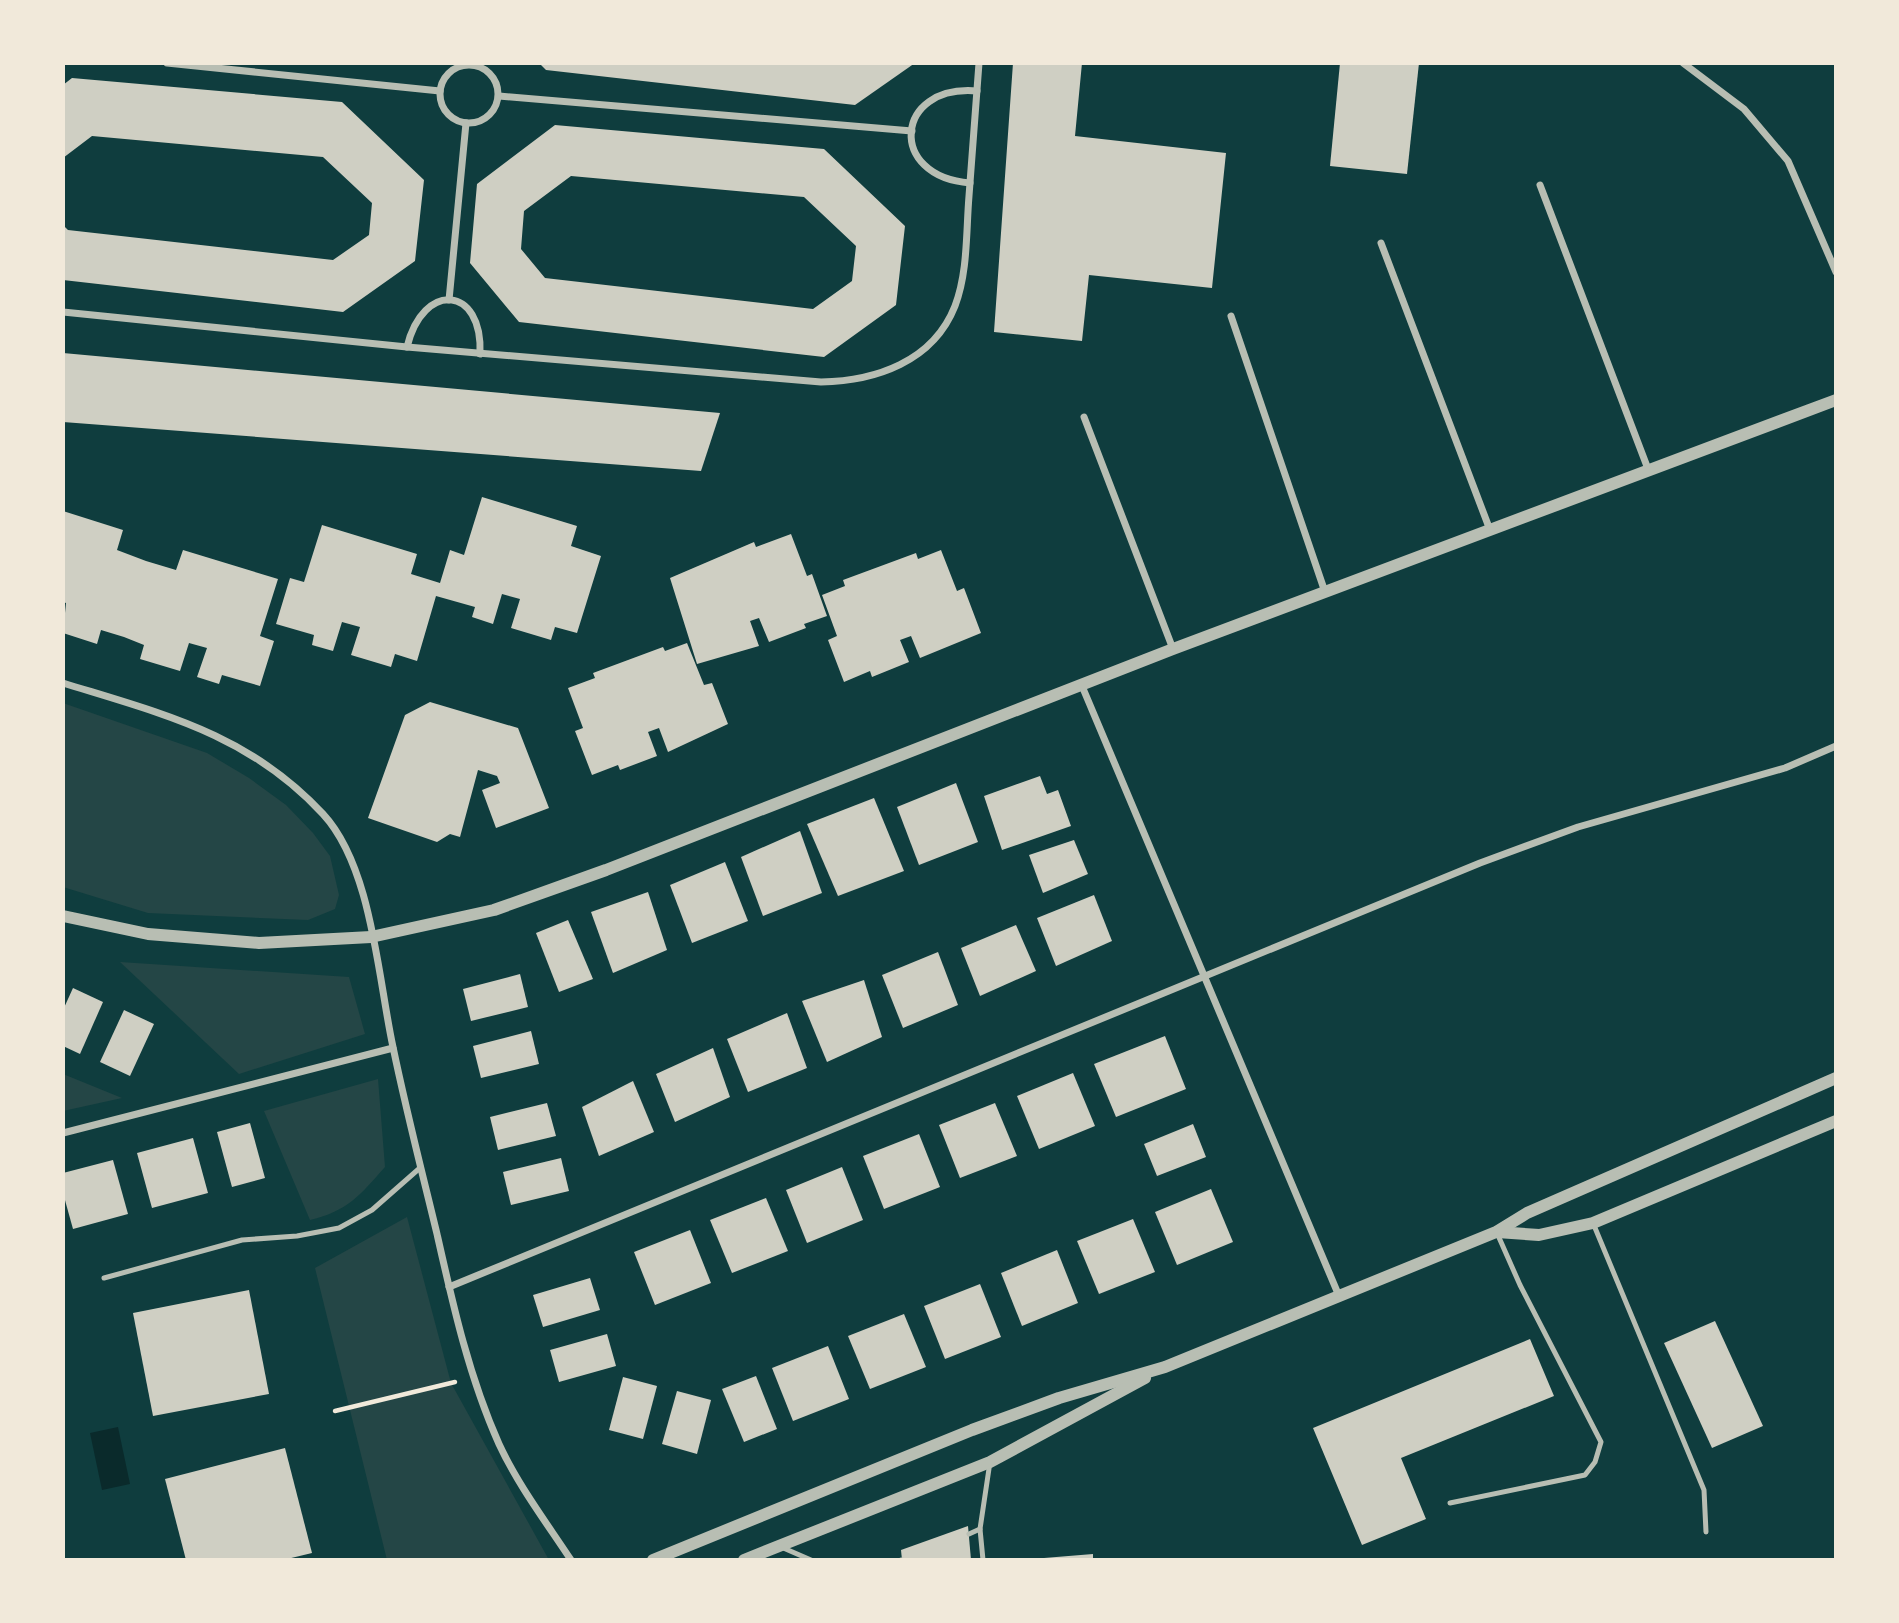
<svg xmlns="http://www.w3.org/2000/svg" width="1899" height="1623" font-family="'Fira Sans Condensed',sans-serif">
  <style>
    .green { fill: #244646 }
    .water { fill: #0a2a2b }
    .building { fill: #cfcfc3; fill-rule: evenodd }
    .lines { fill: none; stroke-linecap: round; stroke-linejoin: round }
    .path { stroke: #f1e9da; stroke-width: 4.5 }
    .service { stroke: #b8beb3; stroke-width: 5 }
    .minor { stroke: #b8beb3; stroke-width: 7 }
    .tertiary { stroke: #b8beb3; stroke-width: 12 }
  </style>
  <rect width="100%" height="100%" fill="#0f3d3e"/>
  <!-- green -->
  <g class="green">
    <polygon points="63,703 207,753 249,778 286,805 313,833 330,856 339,895 335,909 308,920 148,913 63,887"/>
    <polygon points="120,962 349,977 365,1034 239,1074"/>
    <polygon points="63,1073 63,1074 122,1098 63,1111"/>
    <path d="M378,1079L385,1167C360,1195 348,1211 310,1220L264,1111Z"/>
    <polygon points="407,1217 451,1383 549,1560 387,1560 315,1268"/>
  </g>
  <!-- water -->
  <polygon class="water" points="118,1427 130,1484 102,1490 90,1433"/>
  <!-- building -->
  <g class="building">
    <polygon points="539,63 915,63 855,105 546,70"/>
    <polygon points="1013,63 1082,63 1075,136 1226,153 1212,288 1089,275 1082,341 994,332"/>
    <polygon points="1340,63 1419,63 1407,174 1330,166"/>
    <polygon points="72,78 342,102 424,180 415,261 343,312 63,280 63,225 68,230 333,260 369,235 372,203 323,157 92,136 63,158 63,85"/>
    <path d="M555,125L824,149L905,226L896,305L824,357L519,322L470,263L477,184ZM571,176L804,197L856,246L852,281L813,309L545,278L521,249L524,211Z"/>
    <polygon points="63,353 720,413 701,471 63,422"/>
    <polygon points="482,497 577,526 571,546 601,556 577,633 555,627 551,640 511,628 520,599 502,594 493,624 472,617 475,607 436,596 417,661 395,654 391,667 351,655 360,627 342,622 333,651 312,645 314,635 276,624 290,578 304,582 322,525 417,554 411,574 440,583 450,550 464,555"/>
    <polygon points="63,511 123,530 117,550 146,561 176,570 183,550 278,579 260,636 274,641 260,686 222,675 219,684 197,677 207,648 189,643 180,671 140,659 144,645 124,637 101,630 97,644 63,633 66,603 63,602"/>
    <polygon points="791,534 807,576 812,574 827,616 804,624 806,628 769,642 759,618 750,621 759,646 697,664 670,578 754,542 756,547"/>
    <polygon points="941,550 957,591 964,588 981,633 920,658 911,636 900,640 909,662 872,677 870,671 844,682 828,640 837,636 822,595 845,586 843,580 916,553 918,559"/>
    <polygon points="687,643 704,685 712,683 728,724 668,752 659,728 648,732 657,756 620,770 618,765 592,775 575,731 583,728 568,688 595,678 593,673 663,647 665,651"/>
    <polygon points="430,702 518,728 549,808 496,828 482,790 500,783 497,776 478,770 460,837 450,834 437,842 368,818 405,715"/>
    <polygon points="1040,776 1047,794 1058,790 1071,826 1002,850 984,796"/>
    <polygon points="956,783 978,842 919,865 897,807"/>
    <polygon points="874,798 904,871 838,896 807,824"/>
    <polygon points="800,831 822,893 763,916 741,857"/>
    <polygon points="1074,840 1088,874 1043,893 1029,855"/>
    <polygon points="725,862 748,921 692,943 670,885"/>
    <polygon points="648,892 667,950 613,973 591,912"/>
    <polygon points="1094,895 1112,941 1056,966 1037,918"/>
    <polygon points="568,920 593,979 559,992 536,933"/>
    <polygon points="1016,925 1036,971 980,996 961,948"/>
    <polygon points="938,952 958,1005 903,1028 882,975"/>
    <polygon points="520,974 528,1007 471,1021 463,989"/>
    <polygon points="864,980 882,1037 827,1062 802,1001"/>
    <polygon points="73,988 103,1002 80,1054 63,1046 63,1010"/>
    <polygon points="124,1010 154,1024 130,1076 100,1062"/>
    <polygon points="787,1013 807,1068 748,1092 727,1039"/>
    <polygon points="531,1031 539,1064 481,1078 473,1046"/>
    <polygon points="1165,1036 1186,1089 1116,1117 1094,1064"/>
    <polygon points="713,1048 730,1097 675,1122 656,1074"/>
    <polygon points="1073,1073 1095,1126 1039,1149 1017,1096"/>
    <polygon points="633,1081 654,1132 599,1156 582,1107"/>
    <polygon points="547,1103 556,1136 498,1150 490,1117"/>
    <polygon points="995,1103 1017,1156 960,1178 939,1125"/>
    <polygon points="250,1123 265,1178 232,1187 217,1132"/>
    <polygon points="1193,1124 1206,1157 1157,1176 1144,1144"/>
    <polygon points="919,1134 940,1187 884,1209 863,1156"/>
    <polygon points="193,1138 208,1193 152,1208 137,1153"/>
    <polygon points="561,1158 569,1191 511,1205 503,1172"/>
    <polygon points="113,1160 128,1214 73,1229 63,1193 63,1173"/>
    <polygon points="842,1167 863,1220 807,1243 786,1190"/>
    <polygon points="1211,1189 1233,1242 1177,1265 1155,1212"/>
    <polygon points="766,1198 788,1251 732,1273 710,1220"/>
    <polygon points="1133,1219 1155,1272 1099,1294 1077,1241"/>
    <polygon points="690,1230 711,1283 655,1305 634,1252"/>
    <polygon points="1057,1250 1078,1303 1022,1326 1001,1273"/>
    <polygon points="590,1278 600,1310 543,1327 533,1295"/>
    <polygon points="980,1284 1001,1337 945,1359 924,1306"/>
    <polygon points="249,1290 269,1394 153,1416 133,1313"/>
    <polygon points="904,1314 926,1367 870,1389 848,1336"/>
    <polygon points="1715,1321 1763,1426 1712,1448 1664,1343"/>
    <polygon points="607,1334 616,1366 559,1382 550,1350"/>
    <polygon points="1530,1339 1554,1396 1401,1458 1426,1519 1362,1545 1313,1428"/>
    <polygon points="828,1346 849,1399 793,1421 772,1368"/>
    <polygon points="756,1376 777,1429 744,1442 722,1389"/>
    <polygon points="623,1377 657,1386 643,1439 609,1430"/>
    <polygon points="677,1391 711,1400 697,1454 662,1444"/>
    <polygon points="285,1448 312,1553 283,1560 186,1560 165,1479"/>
    <polygon points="968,1526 971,1560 902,1560 901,1550"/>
    <polygon points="1093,1554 1093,1560 1044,1560 1044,1558"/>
  </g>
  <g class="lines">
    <!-- path -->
    <polyline class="path" points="335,1411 455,1382"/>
    <!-- service -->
    <g class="service">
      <polyline points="1593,1223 1704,1490 1706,1532"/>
      <polyline points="104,1278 242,1240 297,1236 339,1228 372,1210 421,1167"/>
      <polyline points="1450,1503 1585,1475 1595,1462 1601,1442 1520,1285 1497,1233"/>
      <polyline points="969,1534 980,1529"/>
      <polyline points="781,1547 811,1560"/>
      <polyline points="901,1560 902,1560"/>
      <polyline points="983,1560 980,1529 990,1462"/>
    </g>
    <!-- minor -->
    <g class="minor">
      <polyline points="167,63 440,91"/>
      <polyline points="1683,63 1744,109 1788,161 1836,272"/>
      <circle cx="469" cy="94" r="29"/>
      <polyline points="499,96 912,131"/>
      <path d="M970,183C887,177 894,84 977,91"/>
      <polyline points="1540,185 1648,469"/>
      <polyline points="1381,243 1490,530"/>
      <polyline points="449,300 466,123"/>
      <path d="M63,312L407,347L821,382C875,381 933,362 955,306C968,272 966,232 969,196C972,151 976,107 979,63"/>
      <polyline points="1231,316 1325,592"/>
      <path d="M407,347C423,281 483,285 480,354"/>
      <polyline points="1084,417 1173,649"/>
      <path d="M63,683C163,714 249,734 323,814C372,867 378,978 393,1047C406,1110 422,1172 437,1234C453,1305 469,1377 499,1444C518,1485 546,1522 571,1560"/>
      <polyline points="1082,686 1339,1296"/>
      <polyline points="63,1133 393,1048"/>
      <polyline points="449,1287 1480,863 1578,827 1785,768 1836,746"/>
    </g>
    <!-- tertiary -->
    <g class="tertiary">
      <polyline points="63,916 148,934 259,943 371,937 494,910 606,870 1173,649 1836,400"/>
      <polyline points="1497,1232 1539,1235 1593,1223 1836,1121"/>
      <polyline points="653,1560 972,1430 1059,1398 1165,1367 1496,1232 1527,1213 1836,1078"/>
      <polyline points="744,1560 990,1462 1145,1378"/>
    </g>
  </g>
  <!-- border -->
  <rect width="1899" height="1623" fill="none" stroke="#f1e9da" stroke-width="130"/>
</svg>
